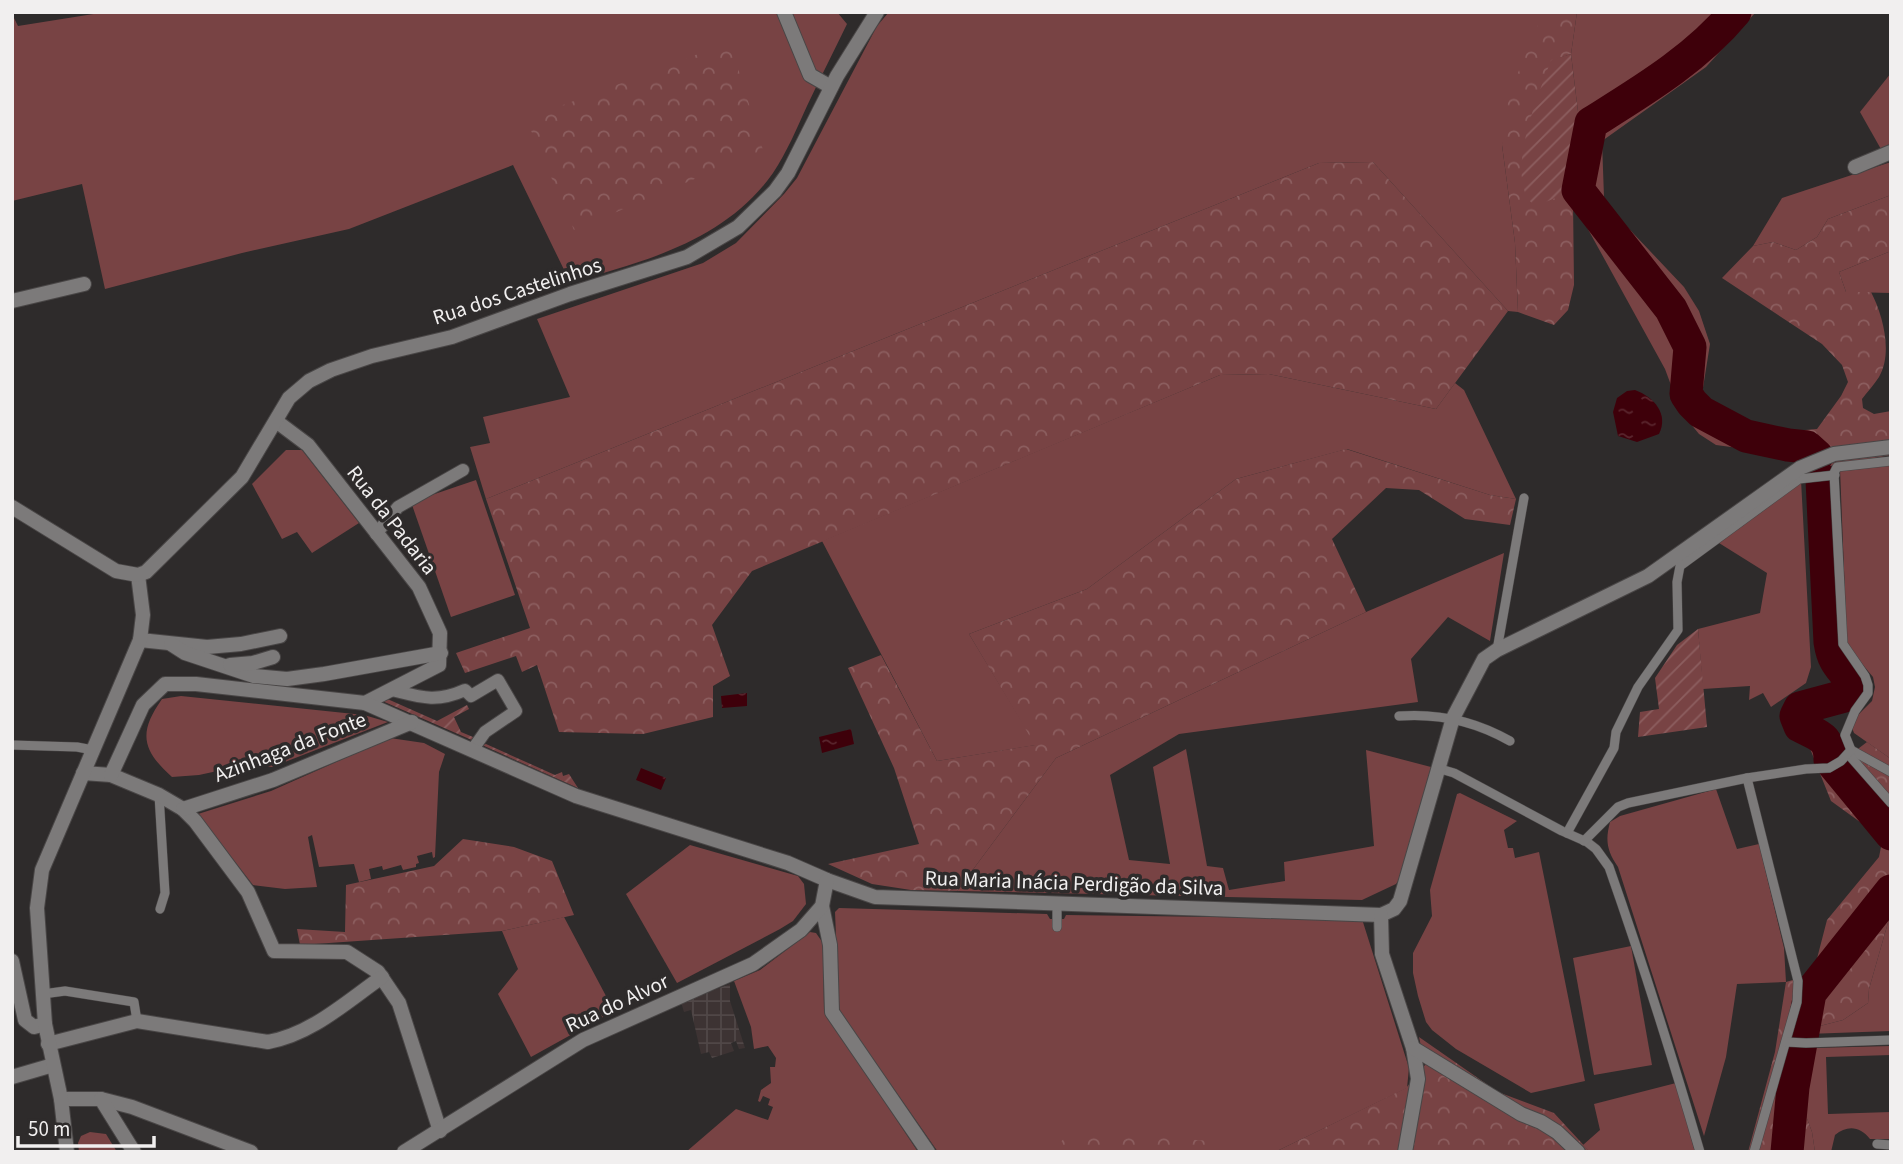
<svg xmlns="http://www.w3.org/2000/svg" width="1903" height="1164" font-family="'Source Sans 3',sans-serif">
  <style>
    .industrial { fill: url(#industrial-grid) }
    .green { fill: #784344 }
    .forest { fill: url(#forest-crowns) }
    .garden { fill: url(#garden-furrows) }
    .water { fill: url(#water-ripples) }
    .lines { fill: none; stroke-linecap: round; stroke-linejoin: round }
    .river { stroke: #3e000a; stroke-width: 33 }
    .service-casing { stroke: #494646; stroke-width: 10 }
    .pedestrian-casing { stroke: #494646; stroke-width: 14 }
    .minor-casing { stroke: #494646; stroke-width: 16 }
    .tertiary-casing { stroke: #494646; stroke-width: 16 }
    .service { stroke: #7c7a7a; stroke-width: 9 }
    .pedestrian { stroke: #7c7a7a; stroke-width: 12 }
    .minor { stroke: #7c7a7a; stroke-width: 14 }
    .tertiary { stroke: #7c7a7a; stroke-width: 14 }
    .labels { text-anchor: middle; stroke-width: 7; stroke-linejoin: round; paint-order: stroke }
    .street-label { font-size: 21px; fill: #f1efef; stroke: #2e2b2b }
  </style>
  <defs>
    <pattern id="industrial-grid" width="8" height="8" patternUnits="userSpaceOnUse" patternTransform="scale(1.75)"><rect width="8" height="8" fill="#3d3333"/><path d="M0 4h8M4 0v8" fill="none" stroke="#504747"/></pattern>
    <pattern id="forest-crowns" width="20" height="18" patternUnits="userSpaceOnUse" patternTransform="scale(1.75)"><rect width="20" height="18" fill="#784344"/><path d="M2 6a3 3 0 1 1 6 0M12 15a3 3 0 1 1 6 0" fill="none" stroke="#8c5e5f"/></pattern>
    <pattern id="garden-furrows" width="10" height="10" patternUnits="userSpaceOnUse" patternTransform="scale(1.75)"><rect width="10" height="10" fill="#784344"/><path d="M-1 1l2-2M0 10L10 0M9 11l2-2" fill="none" stroke="#8c5e5f"/></pattern>
    <pattern id="water-ripples" width="26" height="14" patternUnits="userSpaceOnUse" patternTransform="scale(1.75)"><rect width="26" height="14" fill="#3e000a"/><path d="M2 4q2-2 4 0t4 0M15 11q2-2 4 0t4 0" fill="none" stroke="#5a262e"/></pattern>
  </defs>
  <rect width="100%" height="100%" fill="#2e2b2b"/>
  <!-- industrial -->
  <polygon class="industrial" points="730,984 730,1001 745,1048 739,1049 736,1041 731,1043 734,1051 712,1058 709,1052 701,1054 691,1010 684,1012 681,1002"/>
  <!-- green -->
  <g class="green">
    <path d="M106,12H837L847,24C834,51 820,78 807,106C797,128 787,152 773,173C726,240 645,262 570,282L513,165L349,229L242,253L105,289L82,184L12,201V14L18,26Z"/>
    <polygon points="889,12 1545,12 1502,145 1515,243 1518,312 1508,311 1373,162 1319,163 486,499 470,447 490,443 483,417 570,397 537,319 703,263 736,243 784,194 797,178 877,26"/>
    <polygon points="1577,12 1756,12 1706,67 1602,141 1604,197 1615,214 1684,287 1699,311 1710,344 1702,394 1708,408 1752,431 1795,438 1798,456 1716,445 1699,434 1681,412 1665,369 1573,202 1571,192 1574,137 1579,120 1571,54"/>
    <polygon points="1891,73 1891,147 1882,151 1860,112"/>
    <polygon points="1891,162 1891,195 1828,219 1817,237 1796,250 1773,242 1753,246 1782,198"/>
    <polygon points="1891,251 1891,293 1846,292 1839,272"/>
    <polygon points="1269,374 1436,409 1455,383 1464,390 1516,499 1490,495 1347,449 1236,479 1087,589 969,634 1036,745 937,761 822,541 1220,375"/>
    <polygon points="286,450 302,450 359,523 312,553 297,532 282,539 252,484"/>
    <polygon points="1891,464 1891,759 1854,733 1852,728 1853,720 1872,701 1875,687 1873,677 1847,646 1840,469"/>
    <polygon points="476,480 515,595 451,617 411,502"/>
    <polygon points="1801,480 1811,667 1806,683 1771,707 1763,693 1749,700 1750,686 1703,689 1698,629 1760,613 1767,573 1719,543"/>
    <polygon points="1504,553 1490,641 1448,617 1411,659 1418,702 1179,734 1110,775 1129,860 1170,864 1153,767 1186,749 1207,866 1223,868 1229,890 1285,881 1284,862 1374,846 1366,750 1431,767 1401,877 1396,884 1362,900 957,891 1056,758 1366,612"/>
    <path d="M181,696L364,715L388,722L272,767L245,765L199,775L172,777C142,750 138,733 162,699Z"/>
    <polygon points="390,738 424,743 445,754 439,772 435,857 433,858 432,852 417,856 419,863 416,864 416,867 403,870 401,865 383,870 382,866 369,869 371,879 359,882 354,864 319,867 312,835 308,837 317,887 285,889 253,885 198,814 271,791"/>
    <path d="M1716,789L1737,849L1759,844L1784,948L1786,982L1737,984L1726,1057L1704,1136L1618,867C1607,851 1605,841 1610,822L1620,816Z"/>
    <polygon points="1460,793 1517,821 1504,830 1508,848 1513,848 1515,858 1539,852 1585,1081 1531,1093 1456,1049 1432,1030 1426,1022 1418,996 1413,973 1413,953 1432,916 1430,890 1457,794"/>
    <polygon points="690,845 798,876 804,884 806,904 793,921 780,929 677,983 626,894"/>
    <polygon points="839,908 1047,914 1050,919 1064,919 1066,915 1362,919 1409,1068 1407,1088 1275,1152 938,1152 839,1010 835,912"/>
    <polygon points="1891,912 1891,1031 1807,1034 1808,1029 1843,1020 1868,1003 1869,989"/>
    <polygon points="564,917 614,1011 531,1057 498,994 518,969 502,931"/>
    <polygon points="810,932 816,933 823,943 824,1009 827,1015 918,1152 686,1152 736,1109 768,1120 773,1107 768,1105 770,1099 763,1096 760,1102 758,1101 761,1090 771,1083 770,1067 775,1067 776,1058 768,1046 754,1049 751,1027 734,981 760,970"/>
    <polygon points="1631,946 1652,1065 1594,1075 1573,958"/>
    <path d="M1891,1046V1055L1826,1057L1828,1114L1891,1112V1139H1870C1860,1126 1847,1125 1835,1135L1831,1152H1815L1812,1132L1802,1105L1814,1048Z"/>
    <polygon points="1676,1083 1695,1152 1590,1152 1583,1145 1600,1130 1594,1104"/>
    <polygon points="90,1132 106,1134 117,1152 79,1152 78,1143 81,1136"/>
  </g>
  <!-- forest -->
  <g class="forest">
    <polygon points="1543,12 1577,12 1571,54 1551,61 1566,192 1571,192 1573,202 1574,285 1568,310 1554,325 1518,312 1515,243 1502,145 1503,121 1513,85"/>
    <polygon points="730,42 763,150 574,230 526,119"/>
    <polygon points="1373,162 1508,311 1436,409 1269,374 1220,375 752,571 712,625 730,676 713,686 713,717 643,734 559,732 537,665 522,672 516,656 465,673 456,653 530,628 486,499 1319,163"/>
    <path d="M1891,195V251L1839,272L1846,292H1871C1883,315 1893,353 1879,377C1874,385 1867,392 1862,399L1863,408L1874,414L1891,411V455L1813,469L1799,462L1794,431L1817,429L1841,396L1848,382L1842,365L1822,344L1722,278L1753,246L1773,242L1796,250L1817,237L1828,219Z"/>
    <polygon points="1346,449 1490,495 1516,499 1510,525 1465,519 1419,490 1386,488 1332,539 1366,612 1056,758 957,891 911,890 872,884 828,864 919,844 894,768 848,668 881,655 937,761 1035,745 969,634 1087,589 1236,479"/>
    <polygon points="1824,730 1833,733 1839,752 1846,758 1867,742 1891,759 1891,807 1887,809 1891,816 1891,912 1869,989 1868,1003 1843,1020 1808,1029 1798,1094 1812,1132 1815,1152 1748,1152 1775,1052 1786,982 1813,974 1827,920 1879,857 1881,847 1878,835 1831,801 1807,741"/>
    <polygon points="463,839 514,847 552,861 574,915 502,931 300,945 297,929 345,932 346,885 434,866"/>
    <polygon points="1419,1037 1498,1092 1554,1113 1590,1152 1275,1152 1406,1088 1425,1065"/>
    <polygon points="1089,1132 1210,1141 1259,1152 1052,1152 1067,1135"/>
  </g>
  <!-- garden -->
  <g class="garden">
    <path d="M1571,54L1579,120L1574,137L1571,192L1535,206C1531,202 1526,198 1525,193C1512,155 1538,97 1551,60Z"/>
    <polygon points="1698,629 1707,727 1638,737 1640,712 1659,709 1655,678 1677,645"/>
    <polygon points="383,697 437,721 467,705 469,709 454,717 461,732 473,737 474,741 380,700"/>
    <polygon points="486,744 555,775 562,772 563,776 569,774 578,788 482,745"/>
  </g>
  <!-- water -->
  <g class="water">
    <path d="M1635,390C1654,397 1669,414 1659,434L1637,442L1618,436L1613,412L1617,398L1627,391Z"/>
    <polygon points="747,693 747,706 722,708 721,696"/>
    <polygon points="851,729 854,744 822,753 819,737"/>
    <polygon points="641,768 666,778 661,790 636,780"/>
  </g>
  <g class="lines">
    <!-- river -->
    <g class="river">
      <path d="M1735,12C1696,59 1642,91 1591,123L1578,190L1671,309L1690,347L1686,394L1692,403L1701,412L1746,436L1788,445L1807,447L1817,456"/>
      <path d="M1822,480L1830,642C1831,648 1832,654 1835,659C1842,673 1856,679 1848,695L1800,708L1796,716L1800,726C1819,736 1830,737 1830,760L1891,834"/>
      <polyline points="1787,1152 1793,1087 1810,993 1891,891"/>
    </g>
    <!-- service casing -->
    <g class="service-casing">
      <g id="service">
        <polyline points="1497,650 1524,498"/>
        <path d="M1399,716C1439,713 1475,721 1510,741"/>
        <polyline points="12,745 77,747 93,750"/>
        <polyline points="1851,750 1891,772"/>
        <polyline points="1848,754 1891,803"/>
        <path d="M1437,768L1454,773L1562,831L1587,842L1596,849L1609,867C1642,961 1672,1056 1700,1152"/>
        <polyline points="1747,778 1806,769 1829,768 1841,761 1851,750 1845,735 1855,711 1868,693 1868,685 1865,676 1843,644 1834,473 1837,467 1891,461"/>
        <polyline points="159,795 165,893 160,909"/>
        <polyline points="1567,833 1614,748 1616,732 1638,687 1678,630 1677,582 1680,566 1799,479 1835,475"/>
        <polyline points="1584,841 1618,807 1628,803 1747,778 1798,981 1797,1002 1754,1152"/>
        <polyline points="1057,902 1057,927"/>
        <polyline points="43,994 65,991 134,1002 137,1021"/>
        <polyline points="1786,1042 1806,1043 1891,1040"/>
        <polyline points="1877,1144 1891,1145"/>
      </g>
    </g>
    <!-- pedestrian casing -->
    <g class="pedestrian-casing">
      <g id="pedestrian">
        <polyline points="376,534 398,507 463,470"/>
        <path d="M392,690C420,697 436,703 465,690L471,696L498,680L516,711L485,732L473,749"/>
      </g>
    </g>
    <!-- minor casing -->
    <g class="minor-casing">
      <g id="minor">
        <polyline points="784,12 810,75 831,87"/>
        <polyline points="1855,167 1891,152"/>
        <polyline points="12,301 84,284"/>
        <polyline points="276,421 308,445 419,587 440,633 439,665 365,703"/>
        <polyline points="140,640 207,647 241,644 280,636"/>
        <polyline points="171,644 185,653 254,676 287,679 324,674 441,653"/>
        <polyline points="230,665 253,663 273,657"/>
        <polyline points="83,773 111,775 159,795 183,809 195,821 248,892 274,951 347,952 378,972 399,1003 440,1131"/>
        <polyline points="111,775 143,705 165,684 196,684 365,703 576,796 788,863 827,880 875,897 1381,915 1394,909 1400,901 1453,718 1484,659 1497,650 1648,576 1800,468 1834,454 1891,447"/>
        <polyline points="183,809 273,780 412,722"/>
        <polyline points="822,906 830,945 832,1012 928,1152"/>
        <polyline points="1381,915 1382,954 1413,1048 1418,1079 1405,1152"/>
        <polyline points="12,961 25,1020 34,1027 45,1024"/>
        <path d="M48,1044L137,1021L268,1042C312,1034 346,1002 382,977"/>
        <polyline points="1413,1048 1521,1114 1541,1122 1557,1132 1578,1152"/>
        <polyline points="12,1077 53,1065"/>
        <polyline points="61,1099 101,1099 132,1107 251,1152"/>
        <polyline points="101,1099 134,1152"/>
        <polyline points="67,1152 61,1099 45,1024 37,908 42,870 140,640 143,615 138,575"/>
        <polyline points="404,1152 583,1040 753,964 801,930 822,906 827,880"/>
      </g>
    </g>
    <!-- tertiary casing -->
    <g class="tertiary-casing">
      <polyline id="tertiary" points="12,507 116,571 138,575 146,572 242,477 289,398 309,381 331,370 372,356 452,337 570,294 687,257 738,227 775,191 788,173 837,76 877,12"/>
    </g>
    <!-- service -->
    <use href="#service" class="service"/>
    <!-- pedestrian -->
    <use href="#pedestrian" class="pedestrian"/>
    <!-- minor -->
    <use href="#minor" class="minor"/>
    <!-- tertiary -->
    <use href="#tertiary" class="tertiary"/>
  </g>
  <g class="labels">
    <!-- street labels -->
    <g class="street-label">
      <text transform="translate(517 291) rotate(-18)" y="7">Rua dos Castelinhos</text>
      <text transform="translate(392 520) rotate(52)" y="7">Rua da Padaria</text>
      <text transform="translate(290 747) rotate(-21)" y="7">Azinhaga da Fonte</text>
      <text transform="translate(1074 883) rotate(2)" y="7">Rua Maria Inácia Perdigão da Silva</text>
      <text transform="translate(617 1003) rotate(-25)" y="7">Rua do Alvor</text>
    </g>
  </g>
  <!-- border -->
  <rect width="1903" height="1164" fill="none" stroke="#f1efef" stroke-width="28"/>
  <!-- scale -->
  <path d="M18 1136v10h136v-10" fill="none" stroke="#f1efef" stroke-width="3.5"/>
  <text x="28" y="1136" font-size="21" fill="#f1efef" stroke="#2e2b2b" stroke-width="5" paint-order="stroke">50 m</text>
</svg>
